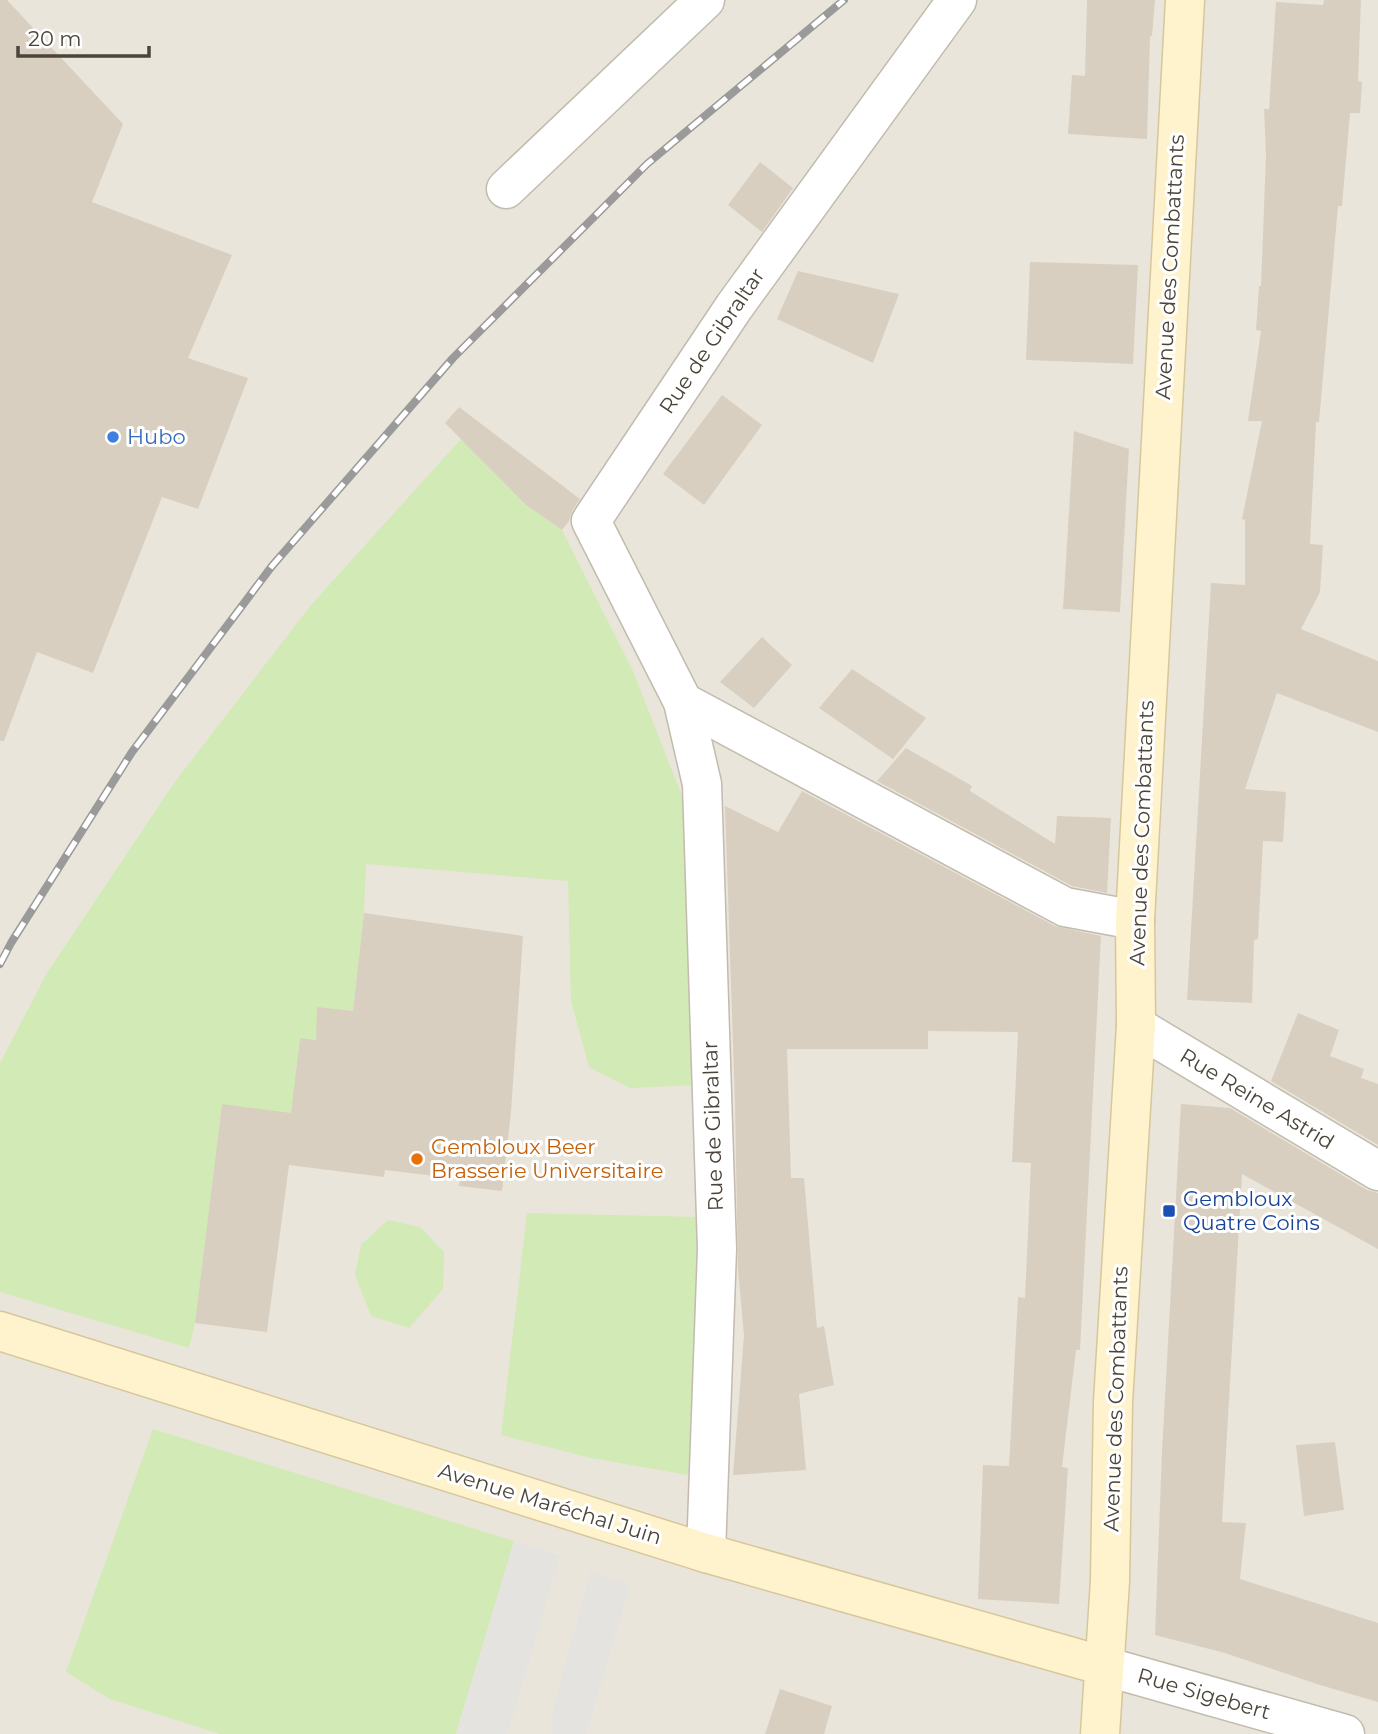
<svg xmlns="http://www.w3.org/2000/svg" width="1378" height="1734" font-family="Montserrat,sans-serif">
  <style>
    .residential { fill: #eae5da }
    .green { fill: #d2eab5 }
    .parking { fill: #e5e3e0 }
    .building { fill: #d8cfc1 }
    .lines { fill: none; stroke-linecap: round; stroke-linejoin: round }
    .street-casing { stroke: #c2bbae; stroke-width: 41 }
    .secondary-casing { stroke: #d6c79b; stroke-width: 41 }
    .street { stroke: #fff; stroke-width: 38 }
    .secondary { stroke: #fff3cd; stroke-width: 38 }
    .rail-casing { stroke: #9a9a9a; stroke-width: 8 }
    .rail { stroke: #fff; stroke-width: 5; stroke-dasharray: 16; stroke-linecap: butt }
    .shop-dot { fill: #3f7fe0; stroke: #fff; stroke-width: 2.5 }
    .food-dot { fill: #e8710a; stroke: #fff; stroke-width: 2.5 }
    .transit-dot { fill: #1a4fb4; stroke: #fff; stroke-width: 2.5 }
    .labels { text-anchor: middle; stroke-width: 6; stroke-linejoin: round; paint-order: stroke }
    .street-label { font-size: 21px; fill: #4b4439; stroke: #fff }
    .shop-label { font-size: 21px; fill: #366cbe; stroke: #fff; text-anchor: start }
    .food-label { font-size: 21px; fill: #c56008; stroke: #fff; text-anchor: start }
    .transit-label { font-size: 21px; fill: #164399; stroke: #fff; text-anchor: start }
  </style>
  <rect width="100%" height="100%" fill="#f6f3ec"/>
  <!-- residential -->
  <rect class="residential" x="0" y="0" width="1378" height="1734"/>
  <!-- green -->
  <g class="green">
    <polygon points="461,439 526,505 562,530 633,671 682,796 695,1085 630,1088 589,1067 571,1001 568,881 366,864 364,913 353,1011 318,1008 316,1040 300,1038 296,1070 296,1114 222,1105 195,1323 189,1348 0,1292 0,1063 47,973 174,783 311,605"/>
    <polygon points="527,1213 701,1217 688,1475 591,1458 501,1435"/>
    <polygon points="388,1220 420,1227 444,1252 443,1289 409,1328 371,1316 355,1275 361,1245"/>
    <polygon points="153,1429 514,1541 456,1734 220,1734 110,1699 66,1672"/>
  </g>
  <!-- parking -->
  <g class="parking">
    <polygon points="514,1541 560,1555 508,1734 456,1734"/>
    <polygon points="591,1571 630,1585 586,1734 551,1734 553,1708"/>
  </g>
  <!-- building -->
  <g class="building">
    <polygon points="0,0 7,0 123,124 92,202 232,255 188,358 248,378 198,509 162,497 93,673 37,652 4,741 0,741"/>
    <polygon points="1087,0 1155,0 1152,36 1150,36 1147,139 1068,134 1072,75 1085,76"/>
    <polygon points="1324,0 1361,0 1358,81 1362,82 1360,113 1350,113 1342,206 1338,206 1319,422 1316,422 1310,544 1323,545 1320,592 1301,629 1378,661 1378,732 1277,693 1245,789 1286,792 1283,842 1263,841 1258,939 1254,940 1252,1003 1187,1000 1211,583 1245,585 1245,520 1242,519 1262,421 1248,421 1261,331 1256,330 1259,286 1261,286 1266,155 1264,109 1269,109 1276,2 1323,5"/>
    <polygon points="760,162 793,188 762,232 728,205"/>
    <polygon points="1030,262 1138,265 1133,364 1026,360"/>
    <polygon points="798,271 899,294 873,363 777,319"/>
    <polygon points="722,395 762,425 704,505 663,474"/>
    <polygon points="459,407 580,499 573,509 569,521 562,530 526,505 445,423"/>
    <polygon points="1074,431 1129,449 1120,612 1063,609"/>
    <polygon points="762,637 792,665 754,708 720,682"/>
    <polygon points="852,669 926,718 893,759 819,708"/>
    <polygon points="906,748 972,786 970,791 1055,844 1057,816 1111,818 1107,893 1072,886 877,781"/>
    <polygon points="802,791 1055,926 1101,936 1080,1350 1076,1350 1062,1467 1068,1468 1059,1604 978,1599 983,1465 1009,1466 1018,1297 1025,1298 1031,1163 1012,1162 1018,1032 928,1031 928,1049 787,1049 791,1178 804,1178 817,1328 824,1326 834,1385 799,1394 806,1470 733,1475 744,1335 738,1270 735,1104 725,806 778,832"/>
    <polygon points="364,913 523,936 511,1112 502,1191 459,1186 460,1179 385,1170 384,1177 289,1165 267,1332 195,1323 222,1104 291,1113 300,1038 316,1040 317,1007 353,1011"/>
    <polygon points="1298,1013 1339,1030 1330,1056 1364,1069 1361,1078 1378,1084 1378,1145 1271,1081"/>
    <polygon points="1181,1104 1230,1108 1367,1190 1378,1193 1378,1249 1242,1174 1222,1522 1246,1523 1240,1579 1378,1623 1378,1702 1320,1685 1225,1653 1155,1635 1162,1452"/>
    <polygon points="1335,1442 1344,1510 1304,1516 1296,1445"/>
    <polygon points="780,1689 832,1706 824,1734 765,1734"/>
  </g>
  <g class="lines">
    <!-- street casing -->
    <g class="street-casing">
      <g id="street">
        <polyline points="506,189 705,0"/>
        <polyline points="683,702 1065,907 1135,920"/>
        <polyline points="1136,1026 1378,1171"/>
        <polyline points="706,1553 717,1249 702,784 683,702 591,521 734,307 957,0"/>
        <polyline points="1104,1666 1345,1734"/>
      </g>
    </g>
    <!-- secondary casing -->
    <g class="secondary-casing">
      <g id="secondary">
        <polyline points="0,1331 706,1553 1104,1666"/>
        <polyline points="1100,1734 1110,1581 1113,1402 1136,1026 1135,920 1185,0"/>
      </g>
    </g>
    <!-- street -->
    <use href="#street" class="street"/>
    <!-- secondary -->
    <use href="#secondary" class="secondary"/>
    <!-- rail casing -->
    <g class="rail-casing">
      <polyline id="rail" points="0,964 11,943 132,752 272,566 453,358 647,164 844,0"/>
    </g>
    <!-- rail -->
    <use href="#rail" class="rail"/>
  </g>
  <!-- markers -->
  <circle class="shop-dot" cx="113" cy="437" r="7"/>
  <circle class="food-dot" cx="417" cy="1159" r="7"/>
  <rect class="transit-dot" x="1162" y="1204" width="14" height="14" rx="3.5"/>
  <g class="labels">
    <!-- street labels -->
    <g class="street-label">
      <text transform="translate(1170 267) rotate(-87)" y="7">Avenue des Combattants</text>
      <text transform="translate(712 341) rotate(-56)" y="7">Rue de Gibraltar</text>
      <text transform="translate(1142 833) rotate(-88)" y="7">Avenue des Combattants</text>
      <text transform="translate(1257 1099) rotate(31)" y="7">Rue Reine Astrid</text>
      <text transform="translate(713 1126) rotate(-92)" y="7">Rue de Gibraltar</text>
      <text transform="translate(1116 1399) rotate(-88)" y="7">Avenue des Combattants</text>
      <text transform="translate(550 1504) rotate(17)" y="7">Avenue Maréchal Juin</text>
      <text transform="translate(1204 1694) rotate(16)" y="7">Rue Sigebert</text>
    </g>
    <!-- shop labels -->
    <g class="shop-label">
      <text x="127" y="444">Hubo</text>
    </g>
    <!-- food labels -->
    <g class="food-label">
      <text x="431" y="1154">Gembloux Beer<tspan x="431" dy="24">Brasserie Universitaire</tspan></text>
    </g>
    <!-- transit labels -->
    <g class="transit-label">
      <text x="1183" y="1206">Gembloux<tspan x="1183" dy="24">Quatre Coins</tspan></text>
    </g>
  </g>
  <!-- scale -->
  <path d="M18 46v10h131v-10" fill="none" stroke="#4b4439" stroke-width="3.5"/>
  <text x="28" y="46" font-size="21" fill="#4b4439" stroke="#ffffff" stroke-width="5" paint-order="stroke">20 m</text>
</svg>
